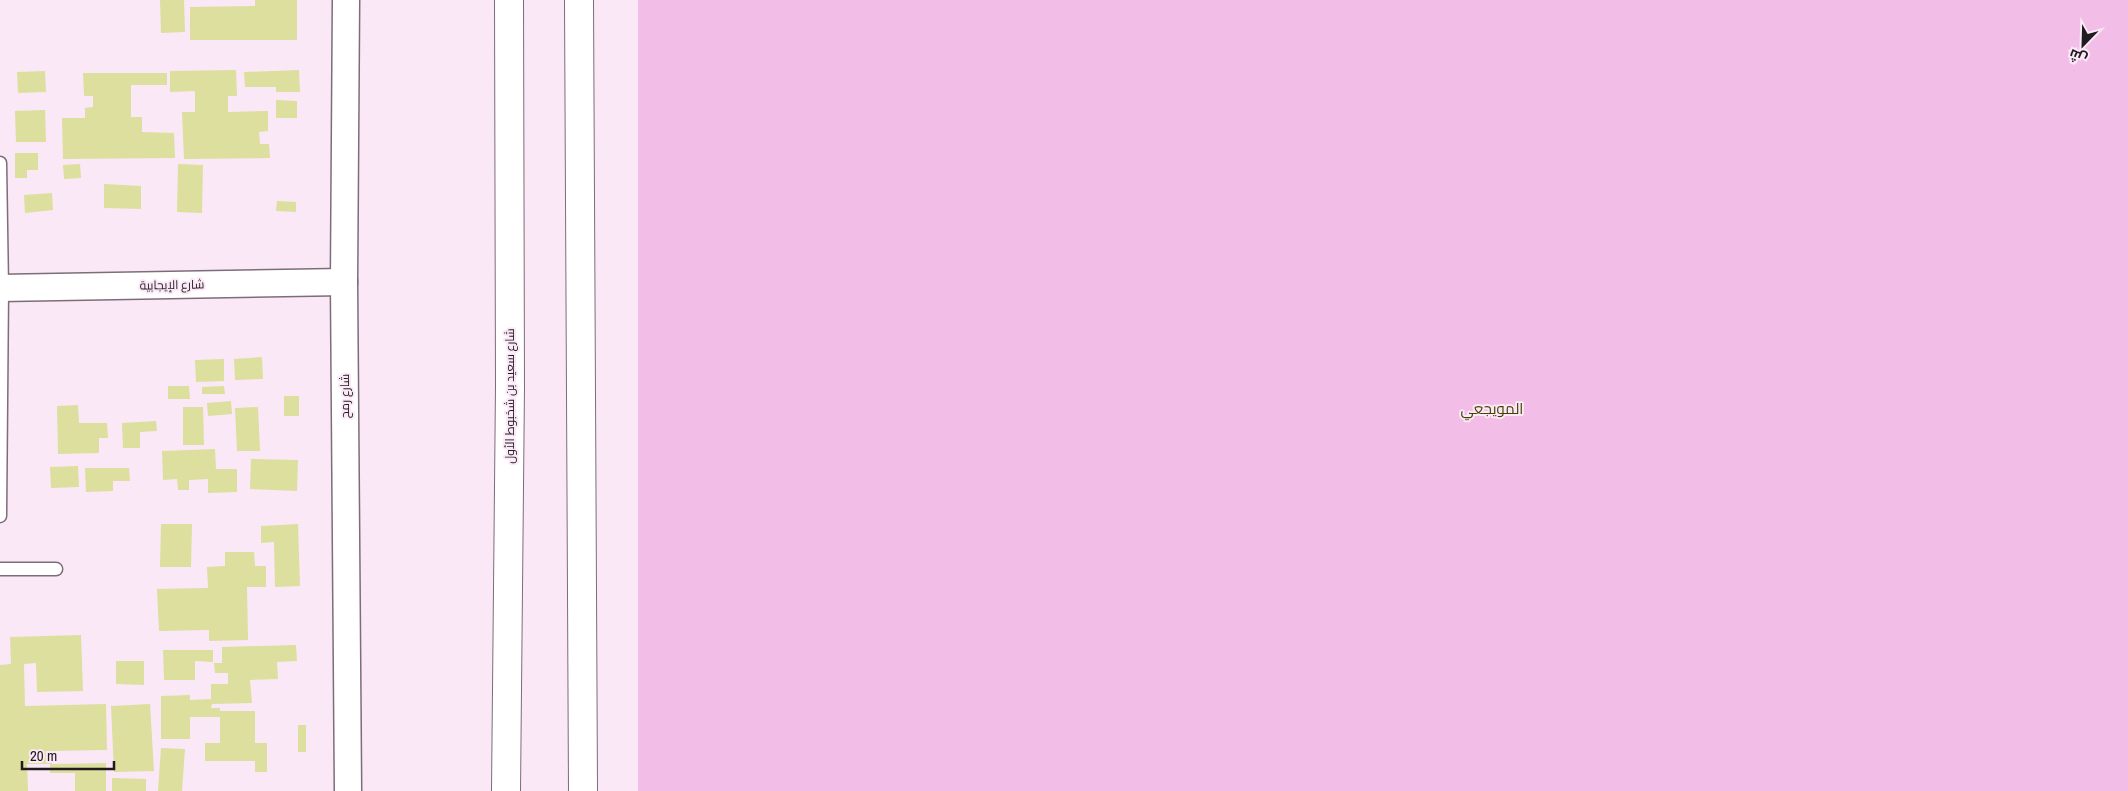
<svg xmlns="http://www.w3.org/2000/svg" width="2128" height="791" font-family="'Archivo Narrow',Cairo,sans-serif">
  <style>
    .green { fill: #f2bde6 }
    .building { fill: #dcdf9d }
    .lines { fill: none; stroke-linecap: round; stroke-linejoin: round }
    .service-casing { stroke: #7d6d79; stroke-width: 15 }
    .minor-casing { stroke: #7d6d79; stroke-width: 29 }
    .secondary-casing { stroke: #7d6d79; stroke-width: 30 }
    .service { stroke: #fff; stroke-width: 12 }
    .minor { stroke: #fff; stroke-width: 26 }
    .secondary { stroke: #fff; stroke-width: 28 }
    .labels { text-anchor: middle; stroke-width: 4; stroke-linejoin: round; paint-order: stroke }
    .street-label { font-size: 12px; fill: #211a1f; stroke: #fbe8f6 }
    .quarter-label { font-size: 15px; fill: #414201; stroke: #fbe8f6 }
  </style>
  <rect width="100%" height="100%" fill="#fbe8f6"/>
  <!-- green -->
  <rect class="green" x="638" y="0" width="1490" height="791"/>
  <!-- building -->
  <g class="building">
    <polygon points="160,0 184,0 185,32 161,33"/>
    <polygon points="255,0 297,0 297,40 190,40 190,7 255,6"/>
    <polygon points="236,70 237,96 228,96 228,112 268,111 268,131 259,132 260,144 269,144 270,158 184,159 182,112 195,112 195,91 170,92 170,71"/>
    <polygon points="299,70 300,92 276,92 276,87 245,87 244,72"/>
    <polygon points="45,71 46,92 18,93 17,72"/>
    <polygon points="83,73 167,73 167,85 131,85 131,117 142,117 142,132 174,133 175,158 63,159 62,118 85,118 85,108 93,107 93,96 84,96"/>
    <polygon points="276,100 297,101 297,118 276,118"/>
    <polygon points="45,110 46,142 16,142 15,111"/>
    <polygon points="15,153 38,153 38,170 27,170 27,178 15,178"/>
    <polygon points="80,164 81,178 64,179 63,165"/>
    <polygon points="178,164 203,165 202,213 177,212"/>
    <polygon points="104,184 141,186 141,209 104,208"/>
    <polygon points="52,193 53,210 25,213 24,195"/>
    <polygon points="277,201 296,202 296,212 276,211"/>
    <polygon points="262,357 263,379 235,380 234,359"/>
    <polygon points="224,359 224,381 196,382 195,360"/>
    <polygon points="168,386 189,386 190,399 168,399"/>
    <polygon points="224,386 225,394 202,394 202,387"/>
    <rect x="284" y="396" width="15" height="20"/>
    <polygon points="231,401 232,414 208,416 207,403"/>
    <polygon points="78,405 79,423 107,423 108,438 99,438 99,453 58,454 57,406"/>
    <polygon points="183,407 203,407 204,445 183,445"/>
    <polygon points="258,407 260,451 237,451 235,408"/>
    <polygon points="156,421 157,431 140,432 140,448 123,448 122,423"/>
    <polygon points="215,449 216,469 237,469 237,492 208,493 208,479 189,480 189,490 178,490 177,479 163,480 162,451"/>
    <polygon points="251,459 298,460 297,491 250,489"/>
    <polygon points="78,466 79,487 51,488 50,467"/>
    <polygon points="85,468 129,468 130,481 113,481 113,491 86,492"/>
    <polygon points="161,524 192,524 191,567 160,567"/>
    <polygon points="298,524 300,586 275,587 274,542 261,543 261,526"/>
    <polygon points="225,552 254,552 255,566 266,566 266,587 247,587 248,640 209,641 209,630 159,631 157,589 208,588 207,567 225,566"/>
    <polygon points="81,635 83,691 37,692 36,663 24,664 25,706 106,704 107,750 51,751 52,764 106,763 106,791 75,791 75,773 50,773 50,764 27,764 28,791 0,791 0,665 11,664 10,637"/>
    <polygon points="296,645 297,661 277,662 278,679 250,680 252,703 212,704 211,708 220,708 220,711 255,711 255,743 267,743 267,772 255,772 255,761 205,761 205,743 220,743 220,717 190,717 190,739 161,739 161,696 190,695 190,700 211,699 211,684 228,684 228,673 215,673 214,663 222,663 222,647"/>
    <polygon points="163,650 213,650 213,662 195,661 195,680 164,680"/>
    <polygon points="116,661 144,661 144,685 116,684"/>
    <polygon points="150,704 154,771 114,772 111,706"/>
    <rect x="298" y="725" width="8" height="27"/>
    <polygon points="161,748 185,749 182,791 158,791"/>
    <polygon points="112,778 146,779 146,791 112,791"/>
  </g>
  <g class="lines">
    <!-- service casing -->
    <g class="service-casing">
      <g id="service">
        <polyline points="0,163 2,288 0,516"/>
        <polyline points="0,569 56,569"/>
      </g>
    </g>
    <!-- minor casing -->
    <g class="minor-casing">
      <g id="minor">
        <polyline points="346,0 344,282 348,791"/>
        <polyline points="0,288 344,282"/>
      </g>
    </g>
    <!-- secondary casing -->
    <g class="secondary-casing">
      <g id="secondary">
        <polyline points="579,0 583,791"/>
        <polyline points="506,791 510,386 509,0"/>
      </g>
    </g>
    <!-- service -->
    <use href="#service" class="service"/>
    <!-- minor -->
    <use href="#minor" class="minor"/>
    <!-- secondary -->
    <use href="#secondary" class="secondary"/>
  </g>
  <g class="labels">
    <!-- street labels -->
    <g class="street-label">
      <text transform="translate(172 285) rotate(-1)" y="4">شارع الإيجابية</text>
      <text transform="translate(345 396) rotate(-90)" y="4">شارع رمح</text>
      <text transform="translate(510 396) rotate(-90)" y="4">شارع سعيد بن شخبوط الأول</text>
    </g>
    <!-- quarter labels -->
    <g class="quarter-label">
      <text x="1492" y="414">المويجعي</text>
    </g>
  </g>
  <!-- north arrow -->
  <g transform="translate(2083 45) rotate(203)" stroke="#fbe8f6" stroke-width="4" paint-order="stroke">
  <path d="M0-4L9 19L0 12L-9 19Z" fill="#211a1f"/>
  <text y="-8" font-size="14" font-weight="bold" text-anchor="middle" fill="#211a1f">ش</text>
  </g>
  <!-- scale -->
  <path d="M22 761v8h92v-8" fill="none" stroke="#211a1f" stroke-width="2.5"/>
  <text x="30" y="761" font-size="15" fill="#211a1f" stroke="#fbe8f6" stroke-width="4" paint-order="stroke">20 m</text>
</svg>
